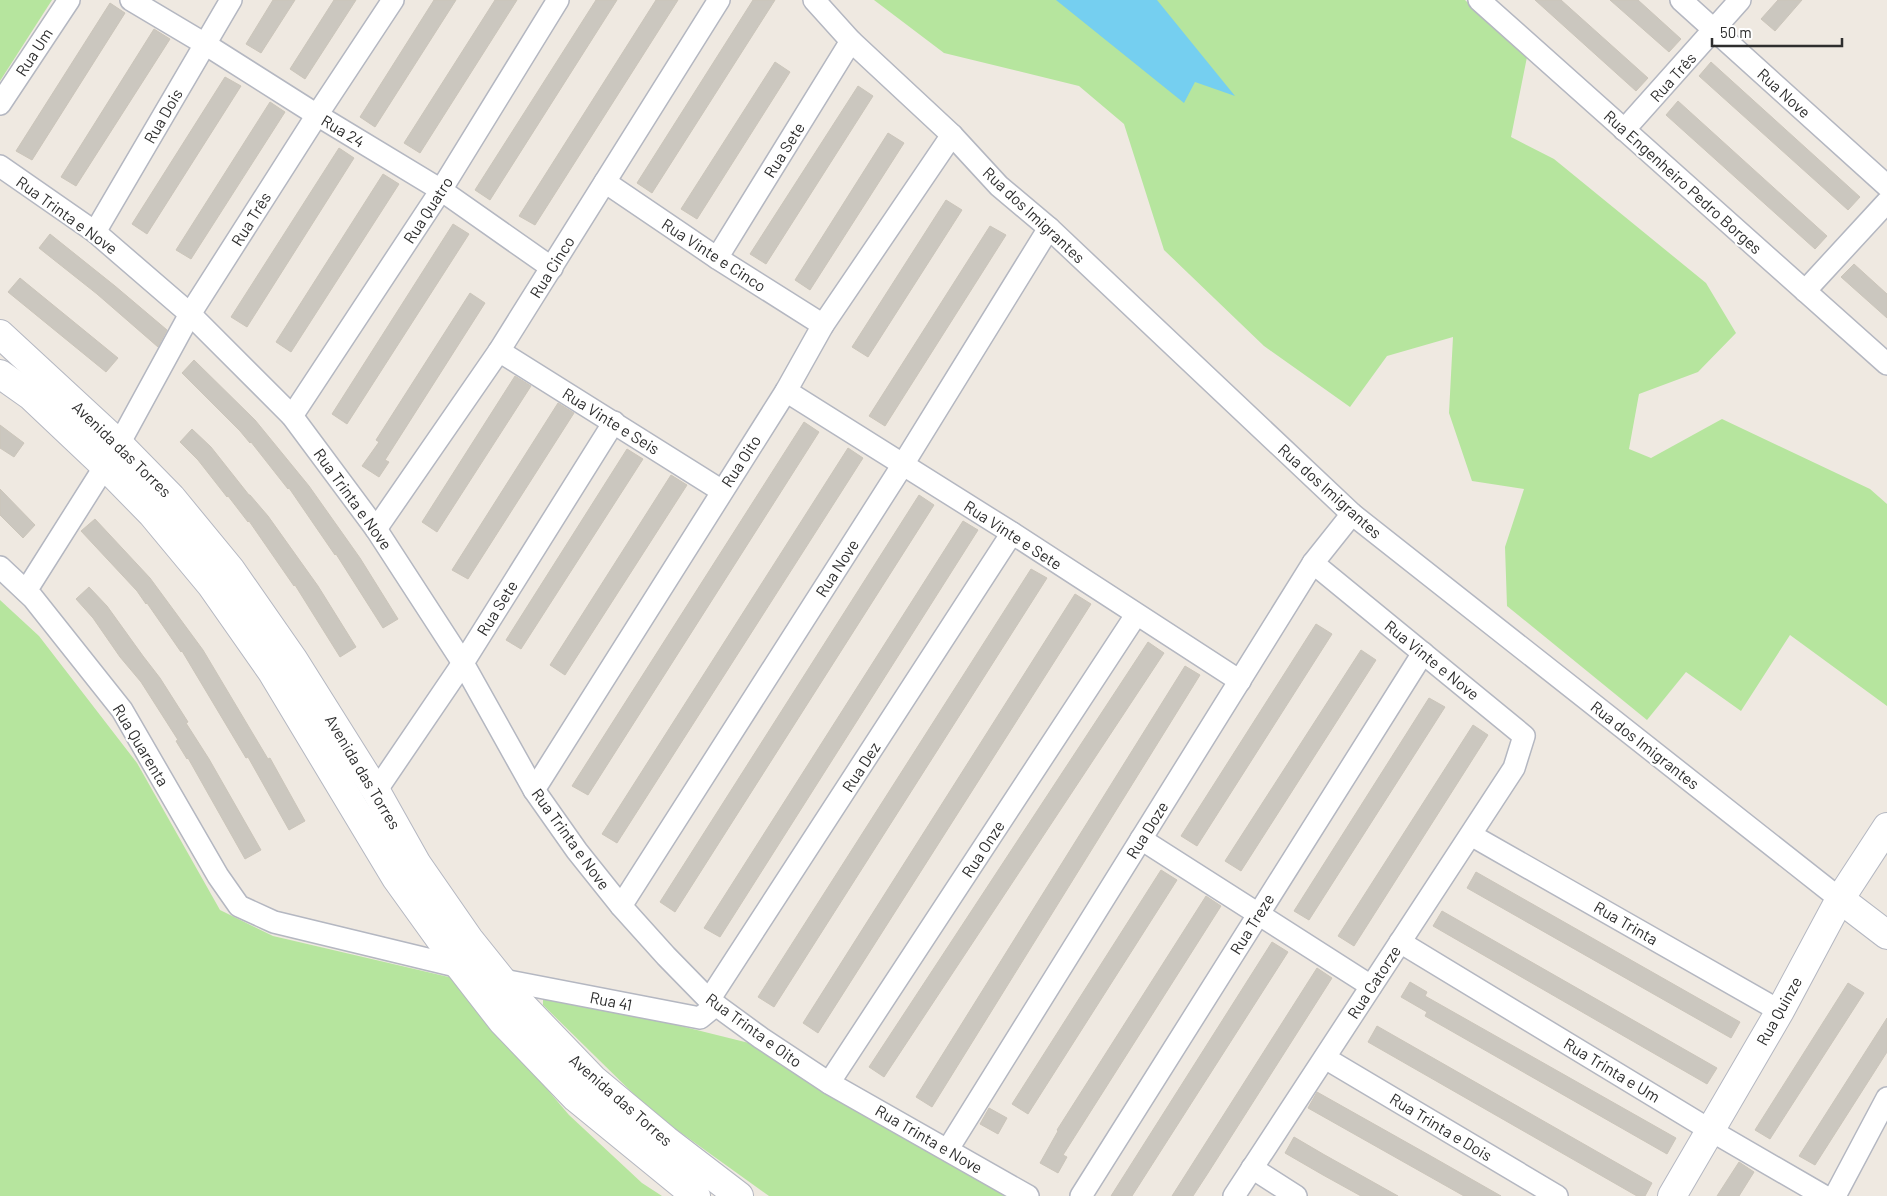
<svg xmlns="http://www.w3.org/2000/svg" width="1887" height="1196" font-family="Barlow,sans-serif">
  <style>
    .green { fill: #b6e59e }
    .water { fill: #75cff0 }
    .building { fill: #cbc7bf; stroke: #cbc5ba }
    .lines { fill: none; stroke-linecap: round; stroke-linejoin: round }
    .street-casing { stroke: #b4b7c1; stroke-width: 24 }
    .secondary-casing { stroke: #b4b7c1; stroke-width: 30 }
    .street { stroke: #fff; stroke-width: 21 }
    .secondary { stroke: #fff; stroke-width: 28 }
    .labels { text-anchor: middle; stroke-width: 4.5; stroke-linejoin: round; paint-order: stroke }
    .street-label { font-size: 16px; fill: #2e2e2e; stroke: #fff }
  </style>
  <rect width="100%" height="100%" fill="#efe9e1"/>
  <!-- green -->
  <g class="green">
    <polygon points="0,0 52,0 0,81"/>
    <polygon points="874,0 1465,0 1527,57 1511,137 1554,159 1706,283 1736,333 1698,372 1639,394 1629,449 1651,458 1722,419 1870,489 1887,504 1887,706 1790,635 1741,711 1686,672 1647,720 1507,606 1505,547 1524,489 1472,481 1449,413 1453,337 1387,356 1350,407 1264,346 1164,250 1124,124 1079,86 944,53"/>
    <polygon points="0,600 39,636 137,763 220,910 273,936 453,978 569,1115 642,1183 662,1196 0,1196"/>
    <polygon points="552,994 749,1043 1013,1196 769,1196 652,1112 543,1005 543,998"/>
  </g>
  <!-- water -->
  <polygon class="water" points="1056,0 1157,0 1235,96 1195,82 1184,103"/>
  <!-- building -->
  <g class="building">
    <polygon points="273,0 295,0 261,53 246,44"/>
    <polygon points="334,0 356,0 305,79 290,69"/>
    <polygon points="434,0 456,0 375,127 360,117"/>
    <polygon points="495,0 517,0 420,153 404,143"/>
    <polygon points="596,0 617,0 490,200 475,190"/>
    <polygon points="656,0 678,0 535,225 519,216"/>
    <polygon points="753,0 775,0 652,193 637,183"/>
    <polygon points="1535,0 1561,0 1648,78 1636,91"/>
    <polygon points="1610,0 1638,0 1681,39 1669,52"/>
    <polygon points="1778,0 1802,0 1775,31 1761,19"/>
    <polygon points="110,3 125,13 32,160 16,151"/>
    <polygon points="154,29 170,39 76,186 61,177"/>
    <polygon points="775,62 790,72 697,219 681,209"/>
    <polygon points="1711,62 1860,197 1848,210 1699,76"/>
    <polygon points="225,77 241,86 147,234 132,224"/>
    <polygon points="858,86 873,96 766,264 750,254"/>
    <polygon points="1678,101 1827,236 1815,249 1666,115"/>
    <polygon points="270,102 285,112 191,259 176,250"/>
    <polygon points="888,133 904,143 810,290 795,280"/>
    <polygon points="339,148 354,158 247,327 231,317"/>
    <polygon points="383,174 399,184 291,352 276,342"/>
    <polygon points="946,200 962,210 868,357 852,347"/>
    <polygon points="453,224 469,234 347,424 332,414"/>
    <polygon points="990,226 1006,235 885,426 869,416"/>
    <polygon points="50,234 115,286 167,330 158,347 97,294 39,248"/>
    <polygon points="1854,264 1887,294 1887,318 1841,277"/>
    <polygon points="20,278 118,358 106,372 8,292"/>
    <polygon points="470,293 485,303 385,460 389,462 379,477 362,466 379,442 376,440"/>
    <polygon points="194,360 255,420 309,486 360,558 398,619 383,628 336,554 335,555 289,488 288,489 251,442 250,443 240,431 182,373"/>
    <polygon points="515,376 531,386 437,532 422,522"/>
    <polygon points="558,403 574,413 468,579 452,570"/>
    <polygon points="804,422 819,432 588,795 572,786"/>
    <polygon points="0,425 24,443 14,457 0,448"/>
    <polygon points="192,429 211,447 249,495 250,495 268,516 318,586 356,647 340,657 295,585 294,586 249,521 248,522 228,496 227,497 198,460 180,442"/>
    <polygon points="848,448 863,458 617,843 602,834"/>
    <polygon points="627,449 643,459 521,649 506,640"/>
    <polygon points="671,475 687,485 565,675 550,665"/>
    <polygon points="0,489 35,525 23,538 0,515"/>
    <polygon points="919,495 934,505 675,912 660,902"/>
    <polygon points="95,519 150,578 203,650 268,759 270,758 305,821 289,830 248,757 246,758 182,651 181,652 147,603 146,604 137,591 81,531"/>
    <polygon points="963,521 978,530 720,937 704,928"/>
    <polygon points="1031,569 1047,578 774,1007 758,997"/>
    <polygon points="89,587 107,606 143,656 160,678 188,722 186,723 209,759 261,850 245,859 188,758 187,759 176,741 178,740 141,682 120,657 93,618 76,599"/>
    <polygon points="1075,594 1091,604 818,1033 803,1023"/>
    <polygon points="1316,624 1332,634 1197,846 1181,836"/>
    <polygon points="1148,642 1164,653 884,1077 869,1067"/>
    <polygon points="1361,650 1376,660 1241,871 1225,861"/>
    <polygon points="1185,666 1200,675 932,1107 916,1097"/>
    <polygon points="1429,698 1445,707 1309,920 1294,911"/>
    <polygon points="1473,725 1488,735 1354,946 1338,936"/>
    <polygon points="1161,870 1177,880 1028,1114 1012,1104"/>
    <polygon points="1476,872 1740,1022 1731,1038 1467,888"/>
    <polygon points="1206,896 1221,906 1063,1155 1067,1157 1058,1173 1040,1163 1058,1131 1057,1130"/>
    <polygon points="1442,911 1717,1068 1707,1084 1433,926"/>
    <polygon points="1272,942 1288,952 1132,1196 1111,1196"/>
    <polygon points="1317,968 1332,978 1208,1173 1193,1196 1172,1196"/>
    <polygon points="1410,982 1427,992 1425,996 1676,1138 1667,1154 1425,1016 1427,1012 1401,997"/>
    <polygon points="1848,983 1864,993 1770,1139 1755,1130"/>
    <polygon points="1887,1018 1887,1052 1815,1165 1799,1156"/>
    <polygon points="1377,1026 1652,1183 1645,1196 1637,1196 1368,1042"/>
    <polygon points="1317,1092 1429,1155 1501,1196 1464,1196 1308,1108"/>
    <polygon points="989,1108 1007,1118 998,1134 980,1124"/>
    <polygon points="1294,1137 1323,1154 1398,1196 1361,1196 1323,1175 1285,1153"/>
    <polygon points="1739,1162 1754,1172 1739,1196 1717,1196"/>
  </g>
  <g class="lines">
    <!-- street casing -->
    <g class="street-casing">
      <g id="street">
        <polyline points="131,0 205,44 317,115 441,190 552,268"/>
        <polyline points="814,0 851,41 952,135 999,186 1049,228 1352,514 1840,899"/>
        <polyline points="1479,0 1887,364"/>
        <polyline points="1681,0 1887,186"/>
        <polyline points="0,104 69,0"/>
        <polyline points="1624,130 1740,0"/>
        <polyline points="0,166 95,232 190,314 292,416 376,529 463,663 534,790 577,851 621,906 666,956 709,1000 761,1038 829,1083 1028,1196"/>
        <polyline points="605,182 717,258 823,325"/>
        <polyline points="95,232 231,0"/>
        <polyline points="717,258 851,41"/>
        <polyline points="1805,291 1887,202"/>
        <polyline points="499,351 722,491"/>
        <polyline points="786,391 1012,533 1240,681"/>
        <polyline points="292,416 441,190 558,0"/>
        <polyline points="119,444 190,314 317,115 393,0"/>
        <polyline points="376,529 499,351 719,0"/>
        <polyline points="0,567 33,598 122,710 218,876 239,906 274,922 460,967"/>
        <polyline points="26,591 105,466"/>
        <polyline points="534,790 786,391 823,325 952,135"/>
        <polyline points="376,791 463,663 614,422"/>
        <polyline points="1471,835 1780,1011"/>
        <polyline points="1141,839 1371,986"/>
        <polyline points="621,906 902,466 1049,228"/>
        <polyline points="1400,942 1710,1130 1824,1196"/>
        <polyline points="503,980 700,1018 716,1005"/>
        <polyline points="709,1000 1012,533"/>
        <polyline points="1325,1058 1557,1196"/>
        <polyline points="829,1083 1136,615"/>
        <polyline points="948,1149 1313,563 1352,514"/>
        <polyline points="1252,1168 1296,1196"/>
        <polyline points="1081,1196 1423,653"/>
        <polyline points="1234,1196 1514,768 1524,736 1313,563"/>
        <polyline points="1835,1196 1887,1098"/>
      </g>
    </g>
    <!-- secondary casing -->
    <g class="secondary-casing">
      <g id="secondary">
        <polyline points="0,334 119,444 171,497 231,570 293,659 376,791 417,864 469,939 521,1004 593,1079 666,1140 739,1196"/>
        <polyline points="0,374 31,396 105,466 152,514 211,585 272,672 396,878 460,967 502,1021 576,1098 696,1196"/>
        <polyline points="1840,899 1887,935"/>
        <polyline points="1672,1196 1780,1011 1840,899 1887,827"/>
      </g>
    </g>
    <!-- street -->
    <use href="#street" class="street"/>
    <!-- secondary -->
    <use href="#secondary" class="secondary"/>
  </g>
  <g class="labels">
    <!-- street labels -->
    <g class="street-label">
      <text transform="translate(34 52) rotate(-57)" y="6">Rua Um</text>
      <text transform="translate(1673 77) rotate(-48)" y="6">Rua Três</text>
      <text transform="translate(1784 93) rotate(42)" y="6">Rua Nove</text>
      <text transform="translate(163 116) rotate(-60)" y="6">Rua Dois</text>
      <text transform="translate(343 131) rotate(31)" y="6">Rua 24</text>
      <text transform="translate(784 150) rotate(-58)" y="6">Rua Sete</text>
      <text transform="translate(1683 182) rotate(42)" y="6">Rua Engenheiro Pedro Borges</text>
      <text transform="translate(428 210) rotate(-57)" y="6">Rua Quatro</text>
      <text transform="translate(67 215) rotate(36)" y="6">Rua Trinta e Nove</text>
      <text transform="translate(1034 215) rotate(43)" y="6">Rua dos Imigrantes</text>
      <text transform="translate(251 219) rotate(-58)" y="6">Rua Três</text>
      <text transform="translate(714 255) rotate(33)" y="6">Rua Vinte e Cinco</text>
      <text transform="translate(552 267) rotate(-58)" y="6">Rua Cinco</text>
      <text transform="translate(611 421) rotate(32)" y="6">Rua Vinte e Seis</text>
      <text transform="translate(122 449) rotate(44)" y="6">Avenida das Torres</text>
      <text transform="translate(741 461) rotate(-57)" y="6">Rua Oito</text>
      <text transform="translate(1330 491) rotate(42)" y="6">Rua dos Imigrantes</text>
      <text transform="translate(353 499) rotate(54)" y="6">Rua Trinta e Nove</text>
      <text transform="translate(1013 535) rotate(33)" y="6">Rua Vinte e Sete</text>
      <text transform="translate(837 568) rotate(-57)" y="6">Rua Nove</text>
      <text transform="translate(497 608) rotate(-58)" y="6">Rua Sete</text>
      <text transform="translate(1432 660) rotate(39)" y="6">Rua Vinte e Nove</text>
      <text transform="translate(141 745) rotate(59)" y="6">Rua Quarenta</text>
      <text transform="translate(1645 745) rotate(38)" y="6">Rua dos Imigrantes</text>
      <text transform="translate(861 767) rotate(-57)" y="6">Rua Dez</text>
      <text transform="translate(363 772) rotate(59)" y="6">Avenida das Torres</text>
      <text transform="translate(1147 830) rotate(-58)" y="6">Rua Doze</text>
      <text transform="translate(571 839) rotate(54)" y="6">Rua Trinta e Nove</text>
      <text transform="translate(983 849) rotate(-57)" y="6">Rua Onze</text>
      <text transform="translate(1626 923) rotate(30)" y="6">Rua Trinta</text>
      <text transform="translate(1252 924) rotate(-58)" y="6">Rua Treze</text>
      <text transform="translate(1374 982) rotate(-57)" y="6">Rua Catorze</text>
      <text transform="translate(611 1001) rotate(11)" y="6">Rua 41</text>
      <text transform="translate(1779 1011) rotate(-61)" y="6">Rua Quinze</text>
      <text transform="translate(754 1030) rotate(36)" y="6">Rua Trinta e Oito</text>
      <text transform="translate(1612 1070) rotate(31)" y="6">Rua Trinta e Um</text>
      <text transform="translate(621 1100) rotate(41)" y="6">Avenida das Torres</text>
      <text transform="translate(1441 1127) rotate(31)" y="6">Rua Trinta e Dois</text>
      <text transform="translate(929 1139) rotate(30)" y="6">Rua Trinta e Nove</text>
    </g>
  </g>
  <!-- scale -->
  <path d="M1712 38v8h130v-8" fill="none" stroke="#2e2e2e" stroke-width="2.5"/>
  <text x="1720" y="38" font-size="15" fill="#2e2e2e" stroke="#ffffff" stroke-width="4" paint-order="stroke">50 m</text>
</svg>
